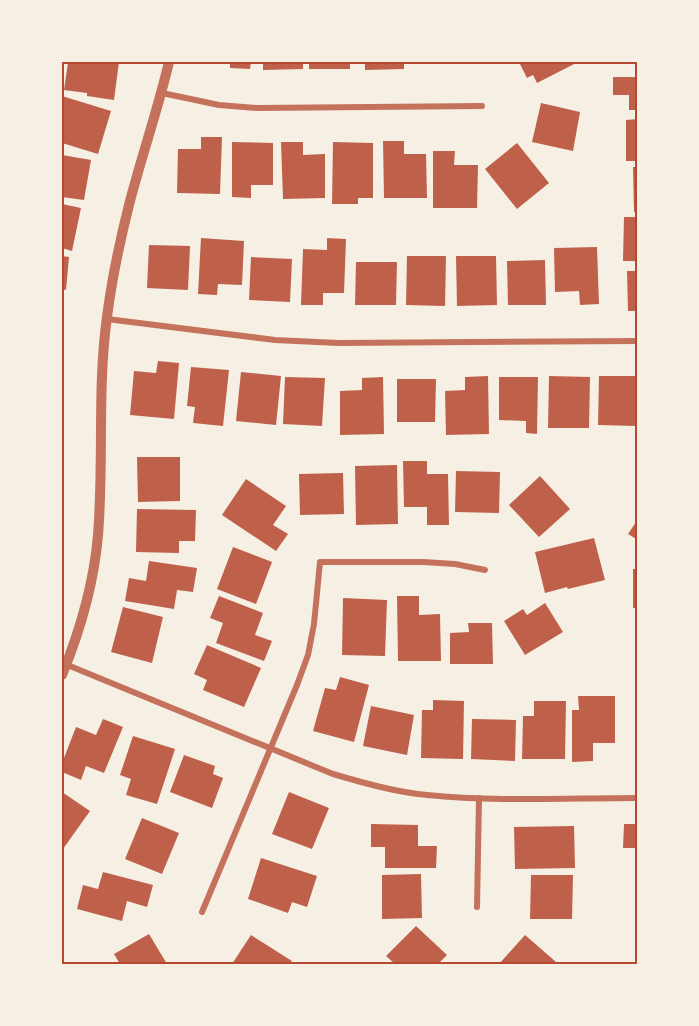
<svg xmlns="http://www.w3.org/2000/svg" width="699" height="1026" font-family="'Alegreya Sans',sans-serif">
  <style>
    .building { fill: #bf614a }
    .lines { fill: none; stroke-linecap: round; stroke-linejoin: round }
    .minor { stroke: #c5725c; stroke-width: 6 }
    .tertiary { stroke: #c5725c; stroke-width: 10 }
    .neatline { fill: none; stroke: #b5482f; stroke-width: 2 }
  </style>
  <rect width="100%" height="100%" fill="#f6efe4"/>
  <!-- building -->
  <g class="building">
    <polygon points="68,62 119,62 114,100 87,96 87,93 64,90"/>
    <polygon points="230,62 251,62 250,69 230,68"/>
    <polygon points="263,62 303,62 303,69 263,70"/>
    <rect x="309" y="62" width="41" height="7"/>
    <polygon points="365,62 404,62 404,69 365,70"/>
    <polygon points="519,62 578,62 537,83 533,75 527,78"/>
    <polygon points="613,77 638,77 638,110 629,110 629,95 613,95"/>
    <polygon points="62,96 111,111 98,154 62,143"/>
    <polygon points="541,103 580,112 573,151 532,142"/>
    <polygon points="638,119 638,161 626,161 626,120"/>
    <polygon points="201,137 222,137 220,194 177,193 178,149 201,149"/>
    <polygon points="383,141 404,141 404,154 426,154 427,198 384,198"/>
    <polygon points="232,142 273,143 273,185 251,185 251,198 232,197"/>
    <polygon points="281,142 303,142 303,155 325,154 325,198 283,199"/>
    <polygon points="333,142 373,143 373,198 358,198 358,204 332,204"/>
    <polygon points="517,143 549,183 517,209 485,169"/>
    <polygon points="433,151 455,151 454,165 478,165 477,208 433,208"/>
    <polygon points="62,155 91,160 84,200 62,197"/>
    <polygon points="633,167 638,167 638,211 634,212"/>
    <polygon points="62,204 81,208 72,251 62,248"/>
    <polygon points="624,217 638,217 638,261 623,261"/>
    <polygon points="201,238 244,241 242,285 218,284 217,295 198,294"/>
    <polygon points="327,238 346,239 344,293 323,293 323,305 301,305 303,249 327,250"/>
    <polygon points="149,245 190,246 188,290 147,288"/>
    <polygon points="597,247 599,304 580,305 579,291 555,292 554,248"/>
    <polygon points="62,256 69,257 66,290 62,289"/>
    <polygon points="407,256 446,256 445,306 406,305"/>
    <polygon points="456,256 496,256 497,305 457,306"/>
    <polygon points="251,257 292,259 290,302 249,300"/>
    <polygon points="545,260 546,305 508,305 507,261"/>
    <polygon points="356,262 397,262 396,305 355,305"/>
    <polygon points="627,271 638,271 638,311 628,311"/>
    <polygon points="158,361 179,363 174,419 130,415 134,371 156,373"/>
    <polygon points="191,367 229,370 223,426 193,423 195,407 187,406"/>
    <polygon points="241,372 281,376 276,425 236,421"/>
    <polygon points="488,376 489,434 446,435 445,391 465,390 465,377"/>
    <polygon points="549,376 590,377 589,428 548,428"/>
    <polygon points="599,376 638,376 637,426 598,425"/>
    <polygon points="285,377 325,378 322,426 283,424"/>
    <polygon points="383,377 384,434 340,435 340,391 362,390 362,378"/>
    <polygon points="499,377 538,377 537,434 526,433 526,421 499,420"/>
    <polygon points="397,379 436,379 435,422 397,422"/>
    <polygon points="137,457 180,457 180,501 138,502"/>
    <polygon points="403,461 427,461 427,474 448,474 449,525 427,525 427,507 404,507"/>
    <polygon points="397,465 398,524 356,525 355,466"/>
    <polygon points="456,471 500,472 499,513 455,512"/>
    <polygon points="343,473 344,514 300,515 299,474"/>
    <polygon points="540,476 570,509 539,537 509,505"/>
    <polygon points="246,479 286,506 273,525 288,534 276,551 222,515"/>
    <polygon points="137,509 196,510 195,541 179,541 179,553 136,552"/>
    <polygon points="638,519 638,540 628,534"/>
    <polygon points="594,538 605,580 568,589 567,587 545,593 535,552"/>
    <polygon points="233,547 272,562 256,604 217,589"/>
    <polygon points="149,561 197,568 193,592 177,590 174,609 125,601 129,578 146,581"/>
    <rect x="633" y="569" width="5" height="39"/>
    <polygon points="219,596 263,613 255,635 272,641 264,661 216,643 223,623 210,618"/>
    <polygon points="397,596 419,596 419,615 440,614 441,661 398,661"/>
    <polygon points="343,598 387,600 385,656 342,655"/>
    <polygon points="545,603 563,632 525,655 504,621 523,609 527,615"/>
    <polygon points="123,607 163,617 152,663 111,652"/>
    <polygon points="468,623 492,623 493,664 450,664 450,633 469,632"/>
    <polygon points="207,645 261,668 244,707 203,690 207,680 194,674"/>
    <polygon points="340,677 369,685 354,742 313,731 325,688 336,690"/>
    <polygon points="578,696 615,696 615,743 593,743 593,761 572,762 572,710 579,710"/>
    <polygon points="433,700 464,701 463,759 421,758 422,710 433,710"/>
    <polygon points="534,701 566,701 565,759 522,759 523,716 534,716"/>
    <polygon points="371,706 414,715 407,755 363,746"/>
    <polygon points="103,719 123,727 104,773 86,766 81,780 62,772 62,763 76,727 96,735"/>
    <polygon points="472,719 516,720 515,761 471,759"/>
    <polygon points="133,736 175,749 157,804 126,795 131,779 120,775"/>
    <polygon points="184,755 215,766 213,774 223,778 212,808 170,792"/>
    <polygon points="62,792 90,811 63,849 62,847"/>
    <polygon points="289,792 329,808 312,849 272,834"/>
    <polygon points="142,818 179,833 162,874 125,859"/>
    <polygon points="371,824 418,825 418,846 437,846 436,868 385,868 385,847 371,847"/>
    <polygon points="624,824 638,824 638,848 623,848"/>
    <polygon points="574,826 575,868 515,869 514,827"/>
    <polygon points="261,858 317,876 307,907 292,902 288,913 248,899"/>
    <polygon points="103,872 153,885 147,907 127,901 122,921 77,909 83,885 98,889"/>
    <polygon points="421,874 422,918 382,919 382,875"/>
    <polygon points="531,875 573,875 572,919 530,919"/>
    <rect x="635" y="875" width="3" height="44"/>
    <polygon points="416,926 447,955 438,964 393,964 394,963 386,956"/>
    <polygon points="149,934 167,964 120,964 114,954"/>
    <polygon points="251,935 292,961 290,964 232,964"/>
    <polygon points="525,935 556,962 553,964 499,964"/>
  </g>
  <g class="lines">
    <!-- minor -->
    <g class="minor">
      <polyline points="162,93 219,105 257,108 482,106"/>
      <polyline points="107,319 275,340 338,343 638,341"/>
      <path d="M65,664L333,774C364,783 395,792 427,795C495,802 568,798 638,798"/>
      <polyline points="477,907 479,798"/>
      <polyline points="202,912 297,685 308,655 314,624 320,562 423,562 455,564 485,570"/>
    </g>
    <!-- tertiary -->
    <path class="tertiary" d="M62,675C80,631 94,583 98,535C104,462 97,389 107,317C112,278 120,240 130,201C142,155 158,109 169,62"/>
  </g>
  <!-- border -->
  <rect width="699" height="1026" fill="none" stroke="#f6efe4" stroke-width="126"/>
  <rect x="63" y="63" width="573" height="900" class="neatline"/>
</svg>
